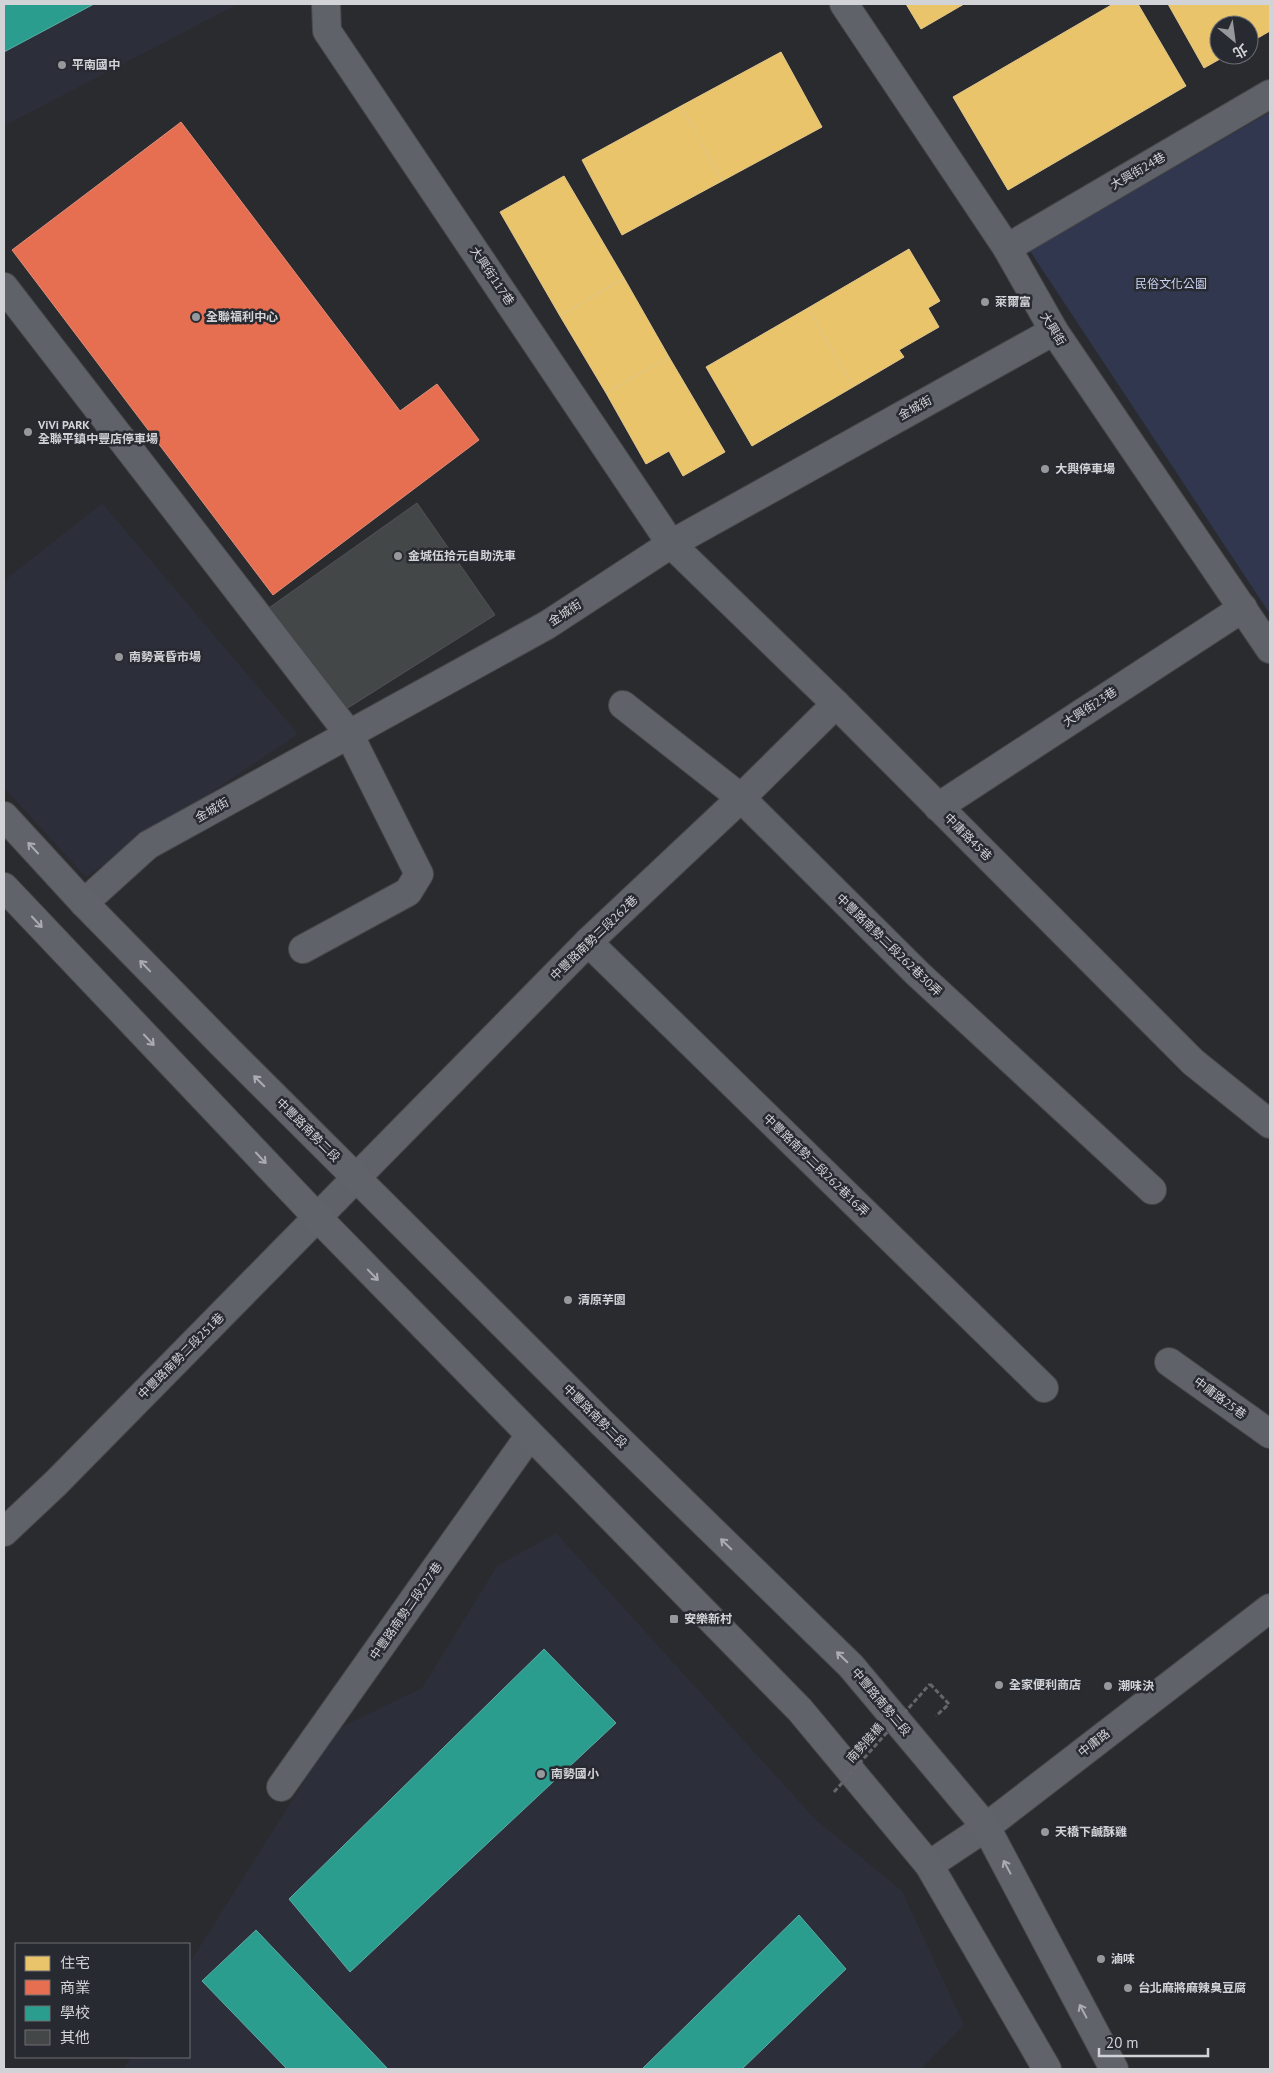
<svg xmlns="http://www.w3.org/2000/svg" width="1274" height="2073" font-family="'PT Sans','Noto Sans TC',sans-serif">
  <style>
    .built { fill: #2c2f3a }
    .green { fill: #31374e }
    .homes { fill: #e9c46a; stroke: #e2c88b }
    .shops { fill: #e76f51; stroke: #e08d79 }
    .schools { fill: #2a9d8f; stroke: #5cada5 }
    .building { fill: #444747; stroke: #515254 }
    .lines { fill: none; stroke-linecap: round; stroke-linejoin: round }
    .minor-casing { stroke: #464749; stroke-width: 30 }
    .major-casing { stroke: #464749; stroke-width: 30 }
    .path { stroke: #64666b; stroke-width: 3; stroke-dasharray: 5 2.5; stroke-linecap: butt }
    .minor { stroke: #60626a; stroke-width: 28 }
    .major { stroke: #61636b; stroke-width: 28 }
    .path-bridge { stroke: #64666b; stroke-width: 3; stroke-dasharray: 5 2.5; stroke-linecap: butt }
    .oneway { stroke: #aaacb1 }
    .poi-dot { fill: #97989c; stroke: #282a31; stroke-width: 2 }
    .labels { text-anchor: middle; stroke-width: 5; stroke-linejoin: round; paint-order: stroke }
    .poi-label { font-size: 12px; font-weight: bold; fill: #d1d3d7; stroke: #282a31; text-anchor: start }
    .street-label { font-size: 12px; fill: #d1d3d7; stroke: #282a31 }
    .park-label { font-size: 12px; fill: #cbd5f3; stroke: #282a31 }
  </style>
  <rect width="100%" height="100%" fill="#2a2b2f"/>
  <!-- built -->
  <g class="built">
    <polygon points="4,4 238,4 4,126"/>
    <polygon points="102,503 298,734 86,877 4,788 4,581"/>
    <polygon points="556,1533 815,1819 902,1891 964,2025 921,2069 123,2069 131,2057 189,2057 189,1964 337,1729 422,1688 497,1566"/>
  </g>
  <!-- green -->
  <polygon class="green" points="1270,112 1270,614 1030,251"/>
  <!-- homes -->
  <g class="homes">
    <polygon points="906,4 964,4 921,29"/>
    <polygon points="1113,4 1138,4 1186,86 1008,190 953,97"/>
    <polygon points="1168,4 1270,4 1270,31 1249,43 1249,25 1219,25 1219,55 1227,55 1204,68"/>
    <polygon points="781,52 822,127 722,181 681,106"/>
    <polygon points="681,106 722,181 622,235 582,160"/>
    <polygon points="564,176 624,278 560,316 500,212"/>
    <polygon points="909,249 940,301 928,308 939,327 899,350 904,357 853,387 808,308"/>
    <polygon points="624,278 669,357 606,393 560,316"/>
    <polygon points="808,308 853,387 752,446 706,367"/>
    <polygon points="669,357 725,452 683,476 669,451 646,464 606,393"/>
  </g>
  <!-- shops -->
  <polygon class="shops" points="181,122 400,411 437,384 479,440 273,595 12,250"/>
  <!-- schools -->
  <g class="schools">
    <polygon points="4,4 94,4 4,52"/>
    <polygon points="544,1649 616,1723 350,1972 289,1899"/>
    <polygon points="799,1915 846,1969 742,2069 642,2069"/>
    <polygon points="256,1930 388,2069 287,2069 202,1981"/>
  </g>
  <!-- building -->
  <polygon class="building" points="417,503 495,615 343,711 266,610"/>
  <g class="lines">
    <!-- minor casing -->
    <g class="minor-casing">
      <g id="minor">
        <polyline points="326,4 327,31 671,544 836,704 1193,1062 1270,1124"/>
        <polyline points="844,4 1007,248 1054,331 1270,649"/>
        <polyline points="1007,248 1270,94"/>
        <polyline points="4,287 349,734 419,874 408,892 303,949"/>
        <polyline points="623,705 741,798 918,974 1152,1190"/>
        <polyline points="938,807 1243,608"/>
        <polyline points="84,903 148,845 547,625 671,544 1054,331"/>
        <polyline points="588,942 1044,1388"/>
        <polyline points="1169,1362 1270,1434"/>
        <polyline points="4,1532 56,1483 588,942 741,798 836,704"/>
        <polyline points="281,1787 530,1435"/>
        <polyline points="929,1865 986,1827 1270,1608"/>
      </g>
    </g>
    <!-- major casing -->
    <g class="major-casing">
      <g id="major">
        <polyline points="4,816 84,903 223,1045 601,1422 851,1666 986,1827 1114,2069"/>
        <polyline points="4,887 317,1217 800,1710 929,1865 1047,2069"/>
      </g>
    </g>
    <!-- path -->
    <polyline class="path" points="930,1684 949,1704 936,1716"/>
    <!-- minor -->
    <use href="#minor" class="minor"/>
    <!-- major -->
    <use href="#major" class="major"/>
    <!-- path-bridge -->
    <polyline class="path-bridge" points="834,1792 930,1684"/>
  </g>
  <!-- one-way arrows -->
  <defs><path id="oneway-shaft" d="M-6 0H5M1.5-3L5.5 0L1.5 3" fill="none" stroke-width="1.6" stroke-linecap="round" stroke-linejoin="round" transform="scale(1.25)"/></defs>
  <g class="oneway">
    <use href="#oneway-shaft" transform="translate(33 848) rotate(-133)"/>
    <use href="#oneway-shaft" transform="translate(37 922) rotate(47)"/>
    <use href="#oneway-shaft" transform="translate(145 966) rotate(-134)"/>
    <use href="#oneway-shaft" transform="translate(149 1040) rotate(47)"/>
    <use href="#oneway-shaft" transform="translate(259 1081) rotate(-135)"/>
    <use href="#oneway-shaft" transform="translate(261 1158) rotate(47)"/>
    <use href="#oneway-shaft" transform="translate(373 1275) rotate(46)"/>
    <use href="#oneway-shaft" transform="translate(726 1544) rotate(-136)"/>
    <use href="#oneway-shaft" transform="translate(842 1657) rotate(-136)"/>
    <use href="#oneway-shaft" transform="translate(1007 1867) rotate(-118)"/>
    <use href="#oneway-shaft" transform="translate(1083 2011) rotate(-118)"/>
  </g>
  <!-- markers -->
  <g class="poi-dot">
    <circle cx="62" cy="65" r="5"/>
    <circle cx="985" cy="302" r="5"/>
    <circle cx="196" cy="317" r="5"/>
    <circle cx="28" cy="432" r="5"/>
    <circle cx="1045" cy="469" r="5"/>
    <circle cx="398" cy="556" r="5"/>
    <circle cx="119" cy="657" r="5"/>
    <circle cx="568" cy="1300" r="5"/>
    <rect x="669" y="1614" width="10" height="10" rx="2.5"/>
    <circle cx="999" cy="1685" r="5"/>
    <circle cx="1108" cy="1686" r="5"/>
    <circle cx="541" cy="1774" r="5"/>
    <circle cx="1045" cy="1832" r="5"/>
    <circle cx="1101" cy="1959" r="5"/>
    <circle cx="1128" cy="1988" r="5"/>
  </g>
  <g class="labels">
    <!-- poi labels -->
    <g class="poi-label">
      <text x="72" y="69">平南國中</text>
      <text x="995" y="306">萊爾富</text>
      <text x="206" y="321">全聯福利中心</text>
      <text x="38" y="429">ViVi PARK<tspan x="38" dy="14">全聯平鎮中豐店停車場</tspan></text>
      <text x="1055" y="473">大興停車場</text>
      <text x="408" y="560">金城伍拾元自助洗車</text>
      <text x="129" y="661">南勢黃昏市場</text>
      <text x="578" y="1304">清原芋園</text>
      <text x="684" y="1623">安樂新村</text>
      <text x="1009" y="1689">全家便利商店</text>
      <text x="1118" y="1690">潮味決</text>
      <text x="551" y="1778">南勢國小</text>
      <text x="1055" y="1836">天橋下鹹酥雞</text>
      <text x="1111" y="1963">滷味</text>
      <text x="1138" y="1992">台北麻將麻辣臭豆腐</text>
    </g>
    <!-- street labels -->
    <g class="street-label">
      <text transform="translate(1138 171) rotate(-30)" y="4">大興街24巷</text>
      <text transform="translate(492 276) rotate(56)" y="4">大興街117巷</text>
      <text transform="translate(1053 329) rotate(58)" y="4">大興街</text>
      <text transform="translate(915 408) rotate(-29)" y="4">金城街</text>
      <text transform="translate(565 613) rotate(-33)" y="4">金城街</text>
      <text transform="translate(1090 707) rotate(-33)" y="4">大興街23巷</text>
      <text transform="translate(212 810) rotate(-29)" y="4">金城街</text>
      <text transform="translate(968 837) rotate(45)" y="4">中庸路45巷</text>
      <text transform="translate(594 938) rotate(-44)" y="4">中豐路南勢二段262巷</text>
      <text transform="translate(889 945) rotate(44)" y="4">中豐路南勢二段262巷30弄</text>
      <text transform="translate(308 1130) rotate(45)" y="4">中豐路南勢二段</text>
      <text transform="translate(816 1165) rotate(44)" y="4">中豐路南勢二段262巷16弄</text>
      <text transform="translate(181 1356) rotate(-45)" y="4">中豐路南勢二段251巷</text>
      <text transform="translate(1220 1398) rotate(36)" y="4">中庸路25巷</text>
      <text transform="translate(595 1416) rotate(45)" y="4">中豐路南勢二段</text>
      <text transform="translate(406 1611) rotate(-55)" y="4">中豐路南勢二段227巷</text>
      <text transform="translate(881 1702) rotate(50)" y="4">中豐路南勢二段</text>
      <text transform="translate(865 1743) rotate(-48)" y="4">南勢陸橋</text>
      <text transform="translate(1094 1743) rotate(-38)" y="4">中庸路</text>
    </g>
    <!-- park labels -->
    <g class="park-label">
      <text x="1171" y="288">民俗文化公園</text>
    </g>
  </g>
  <!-- border -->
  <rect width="1274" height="2073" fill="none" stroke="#d1d3d7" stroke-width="10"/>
  <!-- legend -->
  <rect x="15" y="1943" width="175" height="115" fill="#282a31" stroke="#6c6e73"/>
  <rect x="25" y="1956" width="25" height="15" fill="#e9c46a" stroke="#6c6e73"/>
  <text x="60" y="1968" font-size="15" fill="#d1d3d7">住宅</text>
  <rect x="25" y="1980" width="25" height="15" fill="#e76f51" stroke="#6c6e73"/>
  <text x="60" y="1993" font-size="15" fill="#d1d3d7">商業</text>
  <rect x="25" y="2006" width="25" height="15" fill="#2a9d8f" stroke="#6c6e73"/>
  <text x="60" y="2018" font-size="15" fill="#d1d3d7">學校</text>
  <rect x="25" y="2030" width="25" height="15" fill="#444747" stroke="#6c6e73"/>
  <text x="60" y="2043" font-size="15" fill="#d1d3d7">其他</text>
  <!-- north arrow -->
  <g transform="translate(1234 40) rotate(151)"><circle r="24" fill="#282a31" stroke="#6c6e73"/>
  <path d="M0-4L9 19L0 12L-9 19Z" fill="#97989c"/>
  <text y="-8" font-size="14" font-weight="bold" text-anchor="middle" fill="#d1d3d7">北</text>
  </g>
  <!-- scale -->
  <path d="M1099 2048v8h109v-8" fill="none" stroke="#d1d3d7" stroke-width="2.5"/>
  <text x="1106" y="2048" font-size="15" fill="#d1d3d7" stroke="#282a31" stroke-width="4" paint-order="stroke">20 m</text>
</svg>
